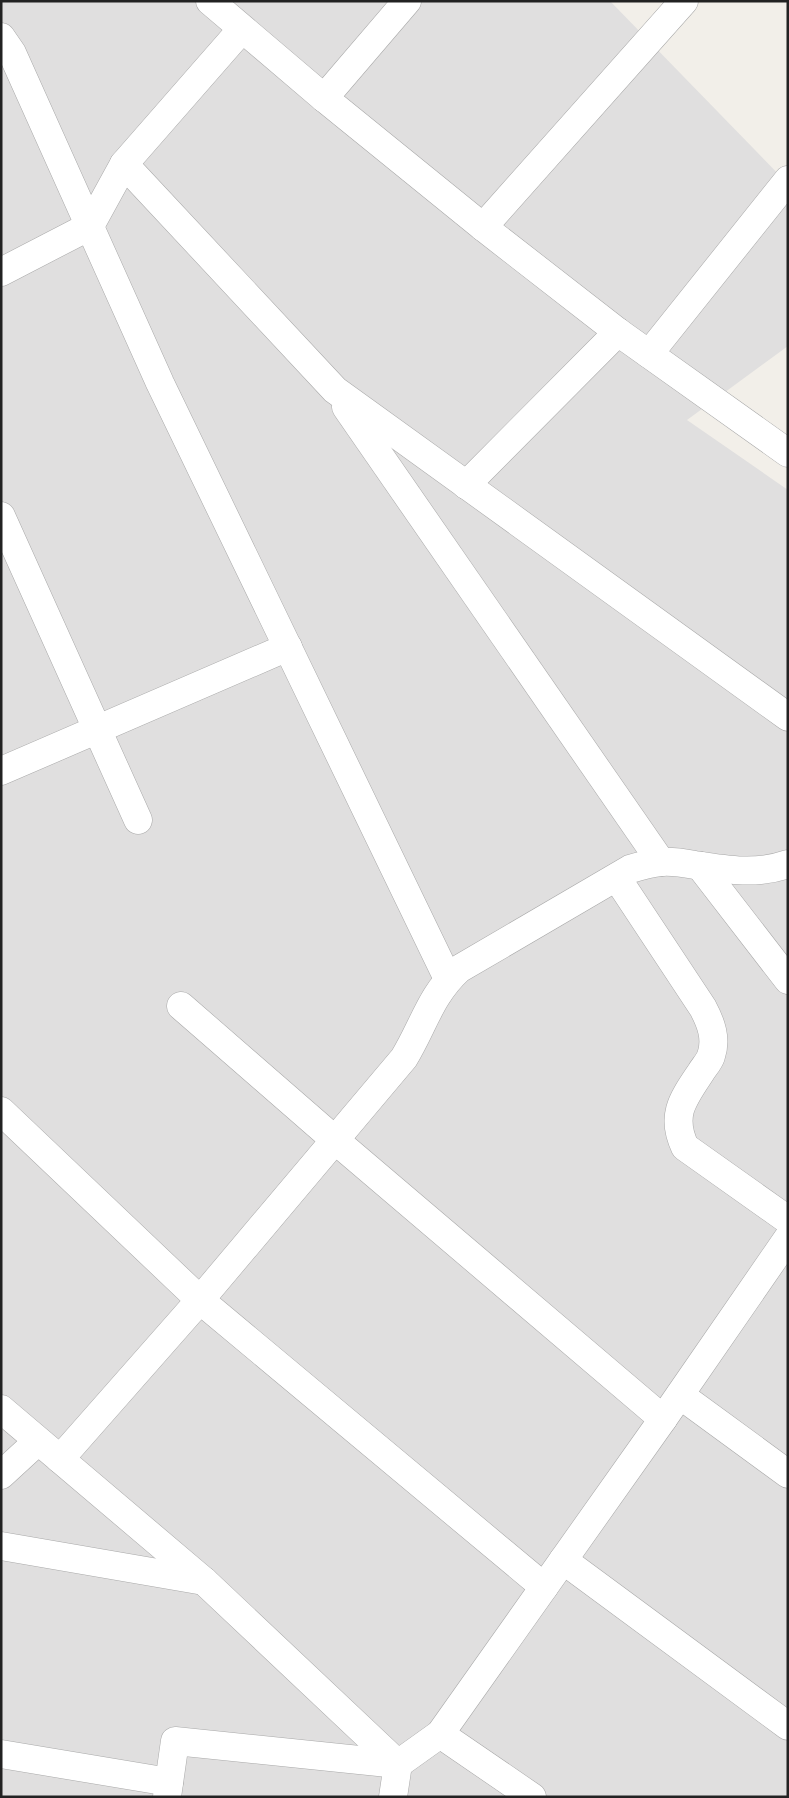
<svg xmlns="http://www.w3.org/2000/svg" width="789" height="1798" font-family="'Asap Condensed',sans-serif">
  <style>
    .residential { fill: #e0dfdf }
    .lines { fill: none; stroke-linecap: round; stroke-linejoin: round }
    .street-casing { stroke: #a9a9a9; stroke-width: 29 }
    .street { stroke: #fff; stroke-width: 28 }
  </style>
  <rect width="100%" height="100%" fill="#f2efe9"/>
  <!-- residential -->
  <polygon class="residential" points="1,1 610,1 788,184 788,346 687,420 788,490 788,1797 1,1797"/>
  <g class="lines">
    <!-- street casing -->
    <g class="street-casing">
      <g id="street">
        <polyline points="210,1 324,98 483,227 618,332 788,453"/>
        <polyline points="1,37 12,53 160,383 448,979"/>
        <polyline points="324,98 407,1"/>
        <polyline points="124,164 335,390 788,717"/>
        <polyline points="483,227 684,1"/>
        <polyline points="1,272 90,226 124,164 242,29"/>
        <polyline points="649,354 788,180"/>
        <polyline points="346,407 661,862"/>
        <polyline points="466,485 618,332"/>
        <polyline points="1,516 138,820"/>
        <polyline points="1,771 288,647"/>
        <polyline points="700,866 788,980"/>
        <path d="M617,878L703,1008C711,1023 717,1039 711,1056C709,1062 704,1067 701,1072C683,1099 670,1115 685,1147L788,1220"/>
        <polyline points="181,1006 335,1140 663,1419"/>
        <polyline points="1,1111 200,1300 544,1587"/>
        <polyline points="680,1395 788,1474"/>
        <polyline points="1,1409 205,1582 398,1764"/>
        <path d="M60,1459L200,1300L404,1058C424,1025 430,996 459,969L630,869C640,866 650,863 661,862C672,861 684,863 695,865C727,870 757,875 788,864"/>
        <polyline points="1,1475 38,1441"/>
        <polyline points="1,1546 204,1581"/>
        <polyline points="563,1560 788,1726"/>
        <polyline points="440,1734 532,1797"/>
        <polyline points="1,1754 169,1782"/>
        <polyline points="167,1797 175,1741 398,1764 440,1734 663,1419 788,1238"/>
        <polyline points="393,1797 398,1764"/>
      </g>
    </g>
    <!-- street -->
    <use href="#street" class="street"/>
  </g>
  <!-- border -->
  <rect width="789" height="1798" fill="none" stroke="#222222" stroke-width="5"/>
</svg>
